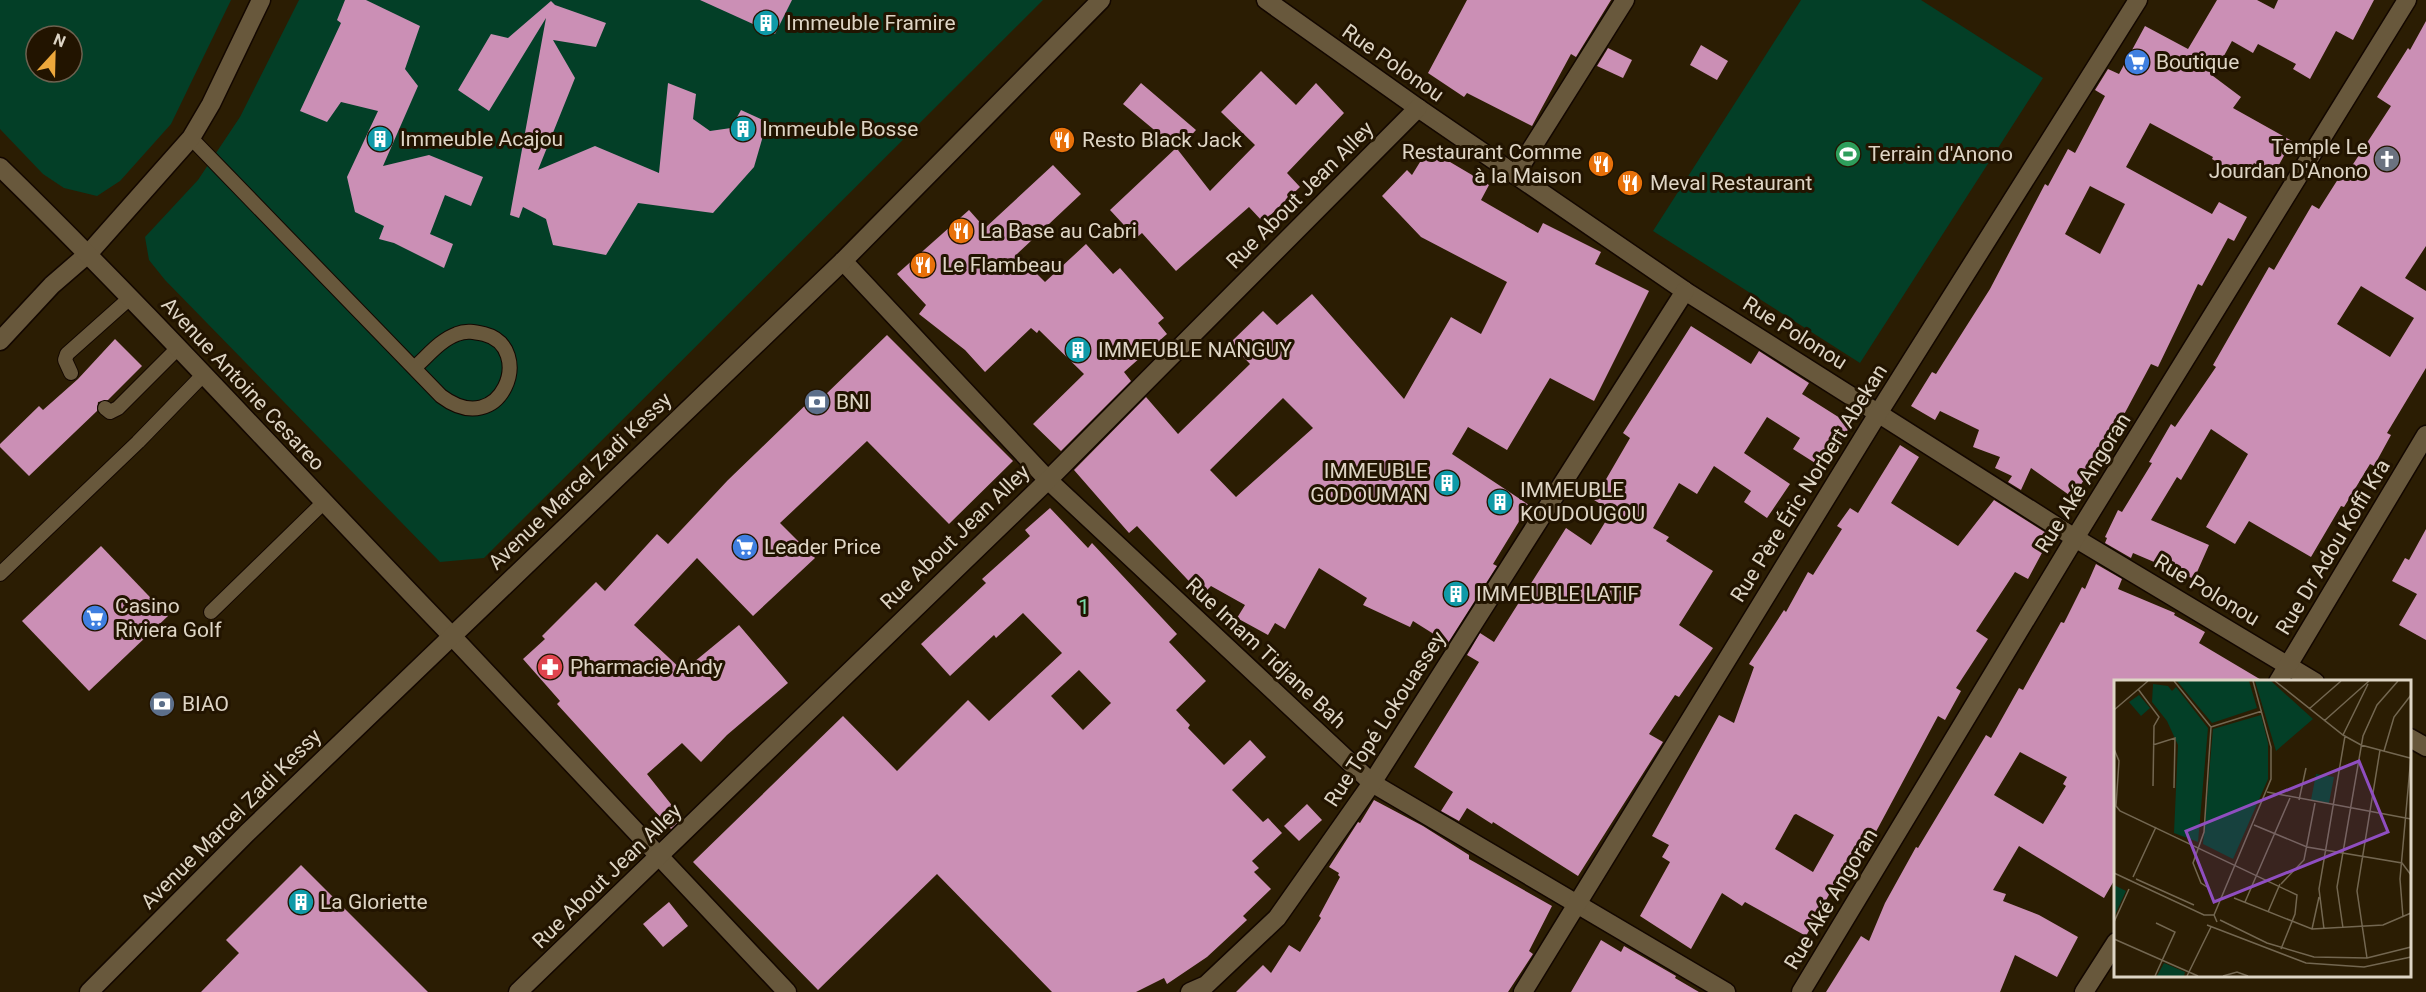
<svg xmlns="http://www.w3.org/2000/svg" width="2426" height="992" font-family="Roboto,sans-serif">
  <style>
    .green { fill: #033f27; fill-rule: evenodd }
    .building { fill: #cb8fb5; fill-rule: evenodd }
    .lines { fill: none; stroke-linecap: round; stroke-linejoin: round }
    .lane-casing { stroke: #130700; stroke-width: 16 }
    .street-casing { stroke: #130700; stroke-width: 21 }
    .secondary-casing { stroke: #130700; stroke-width: 21 }
    .lane { stroke: #68583c; stroke-width: 14 }
    .street { stroke: #68583c; stroke-width: 18 }
    .secondary { stroke: #68583c; stroke-width: 18 }
    .labels { text-anchor: middle; stroke-width: 6; stroke-linejoin: round; paint-order: stroke }
    .poi-label { font-size: 21px; fill: #ded5c5; stroke: #221400; text-anchor: start }
    .street-label { font-size: 21px; fill: #ded5c5; stroke: #221400 }
    .park-label { font-size: 21px; fill: #79dba9; stroke: #221400 }
    .inset-road { fill: none; stroke: #736751; stroke-width: 1.5 }
    .view { fill: #8f4ec0; fill-opacity: 0.15; stroke: #8f4ec0; stroke-width: 3 }
    .inset-edge { fill: none; stroke: #ded5c5; stroke-width: 3 }
  </style>
  <rect width="100%" height="100%" fill="#2b1d03"/>
  <!-- green -->
  <g class="green">
    <path d="M0,0H231L171,124L120,181L97,196L64,188L43,174L0,129ZM36,36H72V72H36Z"/>
    <polygon points="299,0 1043,0 484,558 440,562 165,280 149,260 145,237 198,180 240,117"/>
    <polygon points="1801,0 1921,0 2043,78 1860,363 1653,231"/>
  </g>
  <!-- building -->
  <g class="building">
    <polygon points="345,0 366,0 420,26 405,69 418,86 383,166 429,155 483,177 471,206 445,195 430,234 453,244 444,268 394,243 379,239 384,226 355,212 347,177 378,111 341,102 327,122 300,111 341,23 337,20"/>
    <polygon points="700,0 792,0 775,34"/>
    <polygon points="1467,0 1611,0 1576,57 1571,54 1532,126 1467,93 1464,97 1428,73"/>
    <path d="M2217,0H2257L2274,9L2278,0H2374L2353,40L2336,31L2310,79L2293,69L2296,64L2258,44L2253,53L2232,41L2213,76L2241,97L2233,108L2292,141L2274,174L2254,163L2245,179L2212,159L2213,157L2150,123L2126,167L2212,214L2219,202L2247,217L2234,241L2228,238L2202,286L2198,284L2158,367L2151,364L2096,467L2094,466L2072,497L2031,468L2021,490L2008,482L2012,476L1995,468L2000,457L1973,447L1979,430L1940,411L1935,420L1911,406L1932,372L1936,374L1990,289L2045,184L2048,186L2068,149L2075,153L2105,96L2095,90L2108,69L2119,74L2145,26L2188,49ZM2090,186L2125,204L2100,254L2065,234Z"/>
    <polygon points="551,1 555,5 606,23 596,47 553,40 575,78 538,170 595,146 659,173 668,83 696,94 693,119 710,131 731,128 741,110 767,122 754,167 713,213 638,203 606,255 553,245 546,219 523,207 519,218 510,215 546,18 489,111 458,90 491,34 508,38"/>
    <path d="M2426,21V246L2405,278L2426,291V368L2387,433L2391,435L2374,466L2370,464L2344,507L2341,506L2311,557L2249,521L2235,544L2206,527L2248,454L2211,429L2181,480L2177,477L2151,520L2209,545L2194,579L2133,553L2131,558L2105,543L2107,538L2105,537L2118,510L2122,512L2152,463L2149,462L2171,424L2175,427L2216,367L2213,365L2269,267L2274,270L2312,205L2319,209L2340,176L2344,178L2391,106L2377,97L2408,48L2410,50ZM2361,286L2414,318L2390,357L2337,324Z"/>
    <polygon points="1701,45 1728,61 1717,80 1690,65"/>
    <polygon points="1608,48 1632,60 1623,78 1597,66"/>
    <polygon points="1261,71 1296,105 1316,83 1344,113 1287,173 1300,187 1263,222 1249,207 1176,271 1142,233 1136,238 1110,210 1176,148 1123,104 1141,83 1196,130 1178,150 1210,191 1255,145 1221,112"/>
    <path d="M1428,149L1489,185L1481,200L1538,233L1543,223L1601,252L1595,264L1649,291L1594,401L1550,378L1507,450L1468,427L1452,454L1529,505L1493,564L1497,566L1448,643L1413,621L1410,627L1363,605L1367,598L1319,568L1285,629L1275,623L1268,635L1237,618L1245,605L1211,586L1202,595L1137,526L1129,533L1074,470L1146,397L1178,434L1250,364L1230,343L1263,311L1277,325L1312,294L1404,399L1451,317L1481,334L1507,282L1421,237L1382,196L1407,170L1412,175ZM1283,398L1313,428L1236,497L1210,470Z"/>
    <polygon points="1053,165 1081,194 1017,254 1045,282 1086,244 1113,274 1120,268 1164,318 1158,323 1167,334 1124,372 1131,381 1061,451 1033,424 1084,374 1039,330 1037,333 1031,328 985,372 965,350 919,314 926,305 897,274 969,210 985,228"/>
    <polygon points="1691,326 1751,364 1759,351 1809,383 1802,394 1851,425 1823,468 1793,449 1800,438 1767,417 1744,453 1790,484 1767,518 1744,502 1751,491 1714,466 1697,494 1679,483 1653,528 1669,537 1666,541 1713,571 1679,625 1713,648 1679,697 1675,695 1649,734 1663,742 1578,876 1493,822 1492,824 1467,808 1459,821 1441,811 1453,792 1414,767 1479,662 1467,655 1480,633 1494,642 1566,528 1591,545 1612,511 1594,500 1630,438 1623,433"/>
    <polygon points="887,335 1013,461 949,524 867,441 780,523 815,558 753,616 697,558 634,625 683,671 739,625 788,683 727,735 701,762 682,743 647,774 682,818 671,829 557,704 560,701 523,659 545,639 542,636 596,582 605,591 657,534 668,544 728,480 818,393 823,397"/>
    <polygon points="115,339 142,366 108,400 98,402 97,411 29,476 0,447 0,444 39,406 43,410 78,379"/>
    <path d="M1900,445L1919,457L1891,503L1958,546L1994,500L2051,536L2028,579L2015,572L1976,631L1988,639L1956,688L1961,691L1945,720L1938,716L1871,841L1869,839L1847,879L1840,875L1806,936L1745,902L1742,906L1722,893L1691,949L1640,916L1670,862L1662,857L1669,845L1652,836L1719,715L1734,723L1754,667L1749,664L1784,610L1786,612L1808,572L1813,575L1842,529L1837,526L1850,508L1858,513ZM1796,814L1834,835L1813,872L1775,849L1794,815Z"/>
    <path d="M1050,508L1088,548L1092,543L1177,634L1169,642L1206,681L1176,710L1190,725L1188,728L1224,765L1250,740L1266,757L1232,790L1263,822L1268,818L1282,833L1252,861L1259,868L1254,872L1271,889L1243,916L1247,920L1207,957L1167,984L1164,978L1136,992H1052L937,874L818,990L693,862L843,716L897,771L968,700L989,721L1062,653L1023,613L996,638L994,635L950,676L921,644L986,583L982,579L1030,536L1025,530ZM1079,670L1111,703L1083,730L1051,696Z"/>
    <polygon points="2426,529 2426,640 2399,625 2417,594 2392,581 2405,558 2409,560"/>
    <polygon points="101,546 168,616 89,691 22,621"/>
    <path d="M2096,564L2122,579L2118,589L2175,613L2174,615L2205,632L2199,643L2263,681H2115V879L2104,898L2019,846L1993,890L2006,894L2003,901L2039,915L2078,937L2057,977L2015,955L2000,992H1826L1861,936L1869,941L1885,903L1916,847L1918,848L1986,735L1991,738L2019,688L2023,690L2061,622L2064,623L2082,587L2085,589ZM2020,752L2067,777L2063,784L2066,786L2043,824L1994,795Z"/>
    <polygon points="1374,800 1423,826 1469,855 1469,859 1552,906 1529,951 1533,954 1508,992 1236,992 1263,965 1271,973 1289,945 1300,952 1321,918 1319,916 1340,877 1338,875 1339,873 1329,867 1358,822 1360,823"/>
    <polygon points="1307,804 1322,820 1299,841 1284,826"/>
    <polygon points="301,865 428,992 201,992 239,953 226,940"/>
    <polygon points="669,902 688,926 663,947 643,924"/>
    <polygon points="1601,940 1621,952 1624,946 1676,976 1675,978 1699,992 1571,992"/>
  </g>
  <g class="lines">
    <!-- lane casing -->
    <g class="lane-casing">
      <g id="lane">
        <path d="M191,138L441,396C502,442 536,347 484,334C475,332 466,330 457,334C440,340 427,357 414,368"/>
        <polyline points="71,373 65,360 67,354 131,297"/>
        <polyline points="105,408 110,412 118,408 179,347"/>
        <polyline points="0,574 138,442 204,374"/>
        <polyline points="211,612 323,503"/>
      </g>
    </g>
    <!-- street casing -->
    <g class="street-casing">
      <g id="street">
        <polyline points="1266,0 1418,108 1685,291 2075,538 2315,682"/>
        <polyline points="1515,175 1625,0"/>
        <polyline points="843,261 1048,480 1372,783 1726,992"/>
        <polyline points="0,341 52,285 89,253 191,138 211,104 261,0"/>
        <polyline points="451,635 787,992"/>
        <polyline points="2278,682 2426,435"/>
        <polyline points="2410,738 2426,747"/>
        <polyline points="518,992 1048,480 1418,108"/>
        <polyline points="1190,992 1206,985 1277,918 1372,783 1685,291"/>
        <polyline points="1523,992 1879,412 2138,0"/>
        <polyline points="1801,992 2075,538 2407,0"/>
        <polyline points="2084,992 2116,942"/>
      </g>
    </g>
    <!-- secondary casing -->
    <g class="secondary-casing">
      <g id="secondary">
        <path d="M0,167C155,318 300,479 451,635"/>
        <polyline points="89,992 247,833 843,261 1101,0"/>
      </g>
    </g>
    <!-- lane -->
    <use href="#lane" class="lane"/>
    <!-- street -->
    <use href="#street" class="street"/>
    <!-- secondary -->
    <use href="#secondary" class="secondary"/>
  </g>
  <!-- icons -->
  <defs>
    <g id="building-disc" transform="scale(1.35)"><circle r="9.5" fill="#0f9aa8" stroke="#221400"/><path d="M-4-6H4V6H1V3H-1V6H-4ZM-2.5-4.3h1.7v1.8h-1.7ZM.8-4.3h1.7v1.8H.8ZM-2.5-1h1.7V.8h-1.7ZM.8-1h1.7V.8H.8Z" fill="#fff"/></g>
    <g id="supermarket-disc" transform="scale(1.35)"><circle r="9.5" fill="#3f7fe0" stroke="#221400"/><path d="M-6-5.5h2.5l.6 2H6L4.5 2H-2.5L-4.4-4H-6ZM-1.5 3.2a1.3 1.3 0 1 0 .1 0ZM3 3.2a1.3 1.3 0 1 0 .1 0Z" fill="#fff"/></g>
    <g id="restaurant-disc" transform="scale(1.35)"><circle r="9.5" fill="#e8710a" stroke="#221400"/><path d="M-5-6h1v4h1v-4h1v4h1v-4h1v5L-1.5 .5V6h-2V.5L-5-1ZM5-6V6H3V1.5H1.5Q1.5-4 5-6Z" fill="#fff"/></g>
    <g id="stadium-disc" transform="scale(1.35)"><circle r="9.5" fill="#2e9e5b" stroke="#221400"/><path d="M0-5a6.5 5 0 1 0 0 10a6.5 5 0 1 0 0-10ZM-3.5-1.8h7v3.6h-7Z" fill="#fff"/></g>
    <g id="church-disc" transform="scale(1.35)"><circle r="9.5" fill="#6b7280" stroke="#221400"/><path d="M-1.2-6h2.4v3.5h3.3v2.4h-3.3V6h-2.4V-.1h-3.3v-2.4h3.3Z" fill="#fff"/></g>
    <g id="bank-disc" transform="scale(1.35)"><circle r="9.5" fill="#5c6f8a" stroke="#221400"/><path d="M-6-4H6V4H-6ZM0-2.3a2.3 2.3 0 1 0 0 4.6a2.3 2.3 0 1 0 0-4.6Z" fill="#fff"/></g>
    <g id="pharmacy-disc" transform="scale(1.35)"><circle r="9.5" fill="#e0444e" stroke="#221400"/><path d="M-2-6h4v4h4v4h-4v4h-4v-4h-4v-4h4Z" fill="#fff"/></g>
  </defs>
  <g fill-rule="evenodd">
    <use href="#building-disc" x="766" y="23"/>
    <use href="#supermarket-disc" x="2137" y="62"/>
    <use href="#building-disc" x="743" y="129"/>
    <use href="#building-disc" x="380" y="139"/>
    <use href="#restaurant-disc" x="1062" y="140"/>
    <use href="#stadium-disc" x="1848" y="154"/>
    <use href="#church-disc" x="2387" y="159"/>
    <use href="#restaurant-disc" x="1601" y="164"/>
    <use href="#restaurant-disc" x="1630" y="183"/>
    <use href="#restaurant-disc" x="961" y="231"/>
    <use href="#restaurant-disc" x="923" y="265"/>
    <use href="#building-disc" x="1078" y="350"/>
    <use href="#bank-disc" x="817" y="402"/>
    <use href="#building-disc" x="1447" y="483"/>
    <use href="#building-disc" x="1500" y="502"/>
    <use href="#supermarket-disc" x="745" y="547"/>
    <use href="#building-disc" x="1456" y="594"/>
    <use href="#supermarket-disc" x="95" y="618"/>
    <use href="#pharmacy-disc" x="550" y="667"/>
    <use href="#bank-disc" x="162" y="704"/>
    <use href="#building-disc" x="301" y="902"/>
  </g>
  <g class="labels">
    <!-- poi labels -->
    <g class="poi-label">
      <text x="786" y="30">Immeuble Framire</text>
      <text x="2156" y="69">Boutique</text>
      <text x="762" y="136">Immeuble Bosse</text>
      <text x="400" y="146">Immeuble Acajou</text>
      <text x="1082" y="147">Resto Black Jack</text>
      <text x="2368" y="154" text-anchor="end">Temple Le<tspan x="2368" dy="24">Jourdan D'Anono</tspan></text>
      <text x="1582" y="159" text-anchor="end">Restaurant Comme<tspan x="1582" dy="24">à la Maison</tspan></text>
      <text x="1868" y="161">Terrain d'Anono</text>
      <text x="1650" y="190">Meval Restaurant</text>
      <text x="980" y="238">La Base au Cabri</text>
      <text x="942" y="272">Le Flambeau</text>
      <text x="1098" y="357">IMMEUBLE NANGUY</text>
      <text x="836" y="409">BNI</text>
      <text x="1428" y="478" text-anchor="end">IMMEUBLE<tspan x="1428" dy="24">GODOUMAN</tspan></text>
      <text x="1520" y="497">IMMEUBLE<tspan x="1520" dy="24">KOUDOUGOU</tspan></text>
      <text x="764" y="554">Leader Price</text>
      <text x="1476" y="601">IMMEUBLE LATIF</text>
      <text x="115" y="613">Casino<tspan x="115" dy="24">Riviera Golf</tspan></text>
      <text x="570" y="674">Pharmacie Andy</text>
      <text x="182" y="711">BIAO</text>
      <text x="320" y="909">La Gloriette</text>
    </g>
    <!-- street labels -->
    <g class="street-label">
      <text transform="translate(1393 63) rotate(35)" y="7">Rue Polonou</text>
      <text transform="translate(1300 195) rotate(-45)" y="7">Rue About Jean Alley</text>
      <text transform="translate(1795 333) rotate(32)" y="7">Rue Polonou</text>
      <text transform="translate(243 384) rotate(47)" y="7">Avenue Antoine Cesareo</text>
      <text transform="translate(580 481) rotate(-44)" y="7">Avenue Marcel Zadi Kessy</text>
      <text transform="translate(1809 483) rotate(-58)" y="7">Rue Père Éric Norbert Abekan</text>
      <text transform="translate(2083 483) rotate(-58)" y="7">Rue Aké Angoran</text>
      <text transform="translate(955 537) rotate(-44)" y="7">Rue About Jean Alley</text>
      <text transform="translate(2333 547) rotate(-59)" y="7">Rue Dr Adou Koffi Kra</text>
      <text transform="translate(2207 590) rotate(31)" y="7">Rue Polonou</text>
      <text transform="translate(1266 653) rotate(43)" y="7">Rue Imam Tidjane Bah</text>
      <text transform="translate(1385 719) rotate(-57)" y="7">Rue Topé Lokouassey</text>
      <text transform="translate(231 819) rotate(-45)" y="7">Avenue Marcel Zadi Kessy</text>
      <text transform="translate(607 876) rotate(-44)" y="7">Rue About Jean Alley</text>
      <text transform="translate(1831 899) rotate(-59)" y="7">Rue Aké Angoran</text>
    </g>
    <!-- park labels -->
    <g class="park-label">
      <text x="1084" y="614">1</text>
    </g>
  </g>
  <!-- overview -->
  <g transform="translate(2114 680)">
    <rect width="297" height="297" fill="#2b1d03"/>
    <path d="M63,1H135L143,28L98,43ZM141,1H157L199,39L162,71ZM39,4L54,6L58,11L62,7L94,48L84,162L60,153L64,65L53,41L38,22ZM25,15L36,28L27,36L15,22ZM147,35L154,63V99L119,179L89,164L99,49ZM202,94L220,97L215,123L197,120ZM0,205L12,211L0,237ZM50,283L71,292L70,296H43Z" fill="#033f27"/>
    <path class="inset-road" d="M60,1L97,47M161,1L229,55L247,65L296,78M24,9L45,37L40,46L39,106M195,29L227,1M0,30L34,1M210,41L255,1M97,47L148,31M229,55L254,4M39,65L61,58L60,108M0,69L5,81L2,126L6,131L183,215L181,234L167,269M270,71L280,37L297,15M153,112L297,139M185,120L192,88M140,145L193,167L288,183L297,195M0,193L90,235H100L103,242M19,197L42,147M22,199L80,225M167,204L190,180L201,123M93,207L87,203L79,183L90,152L97,47M120,218L198,249L269,245L297,233M131,222L176,118M154,232L166,204M100,235L157,99V67L139,1M289,237L286,199L297,76M106,240L153,263L200,277L253,278L297,267M0,242L15,209M93,245L192,283L250,287L297,277M229,248L223,207L249,56L263,25L284,1M198,249L205,217M210,249L205,209L231,56M0,259L84,296M253,278L243,211L266,70M41,296L61,252L42,243M73,296L97,247M109,296L123,292L134,296"/>
    <path class="view" d="M245,81L274,152L100,222L72,151Z"/>
    <rect width="297" height="297" class="inset-edge"/>
  </g>
  <!-- north arrow -->
  <g transform="translate(54 54) rotate(22)"><circle r="28" fill="#221400" stroke="#6d614f" stroke-width="1.5"/>
  <path d="M0-4.5L10 22L0 15L-10 22Z" fill="#eda83c"/>
  <text y="-9" font-size="16" font-weight="bold" text-anchor="middle" fill="#ded5c5">N</text>
  </g>
</svg>
